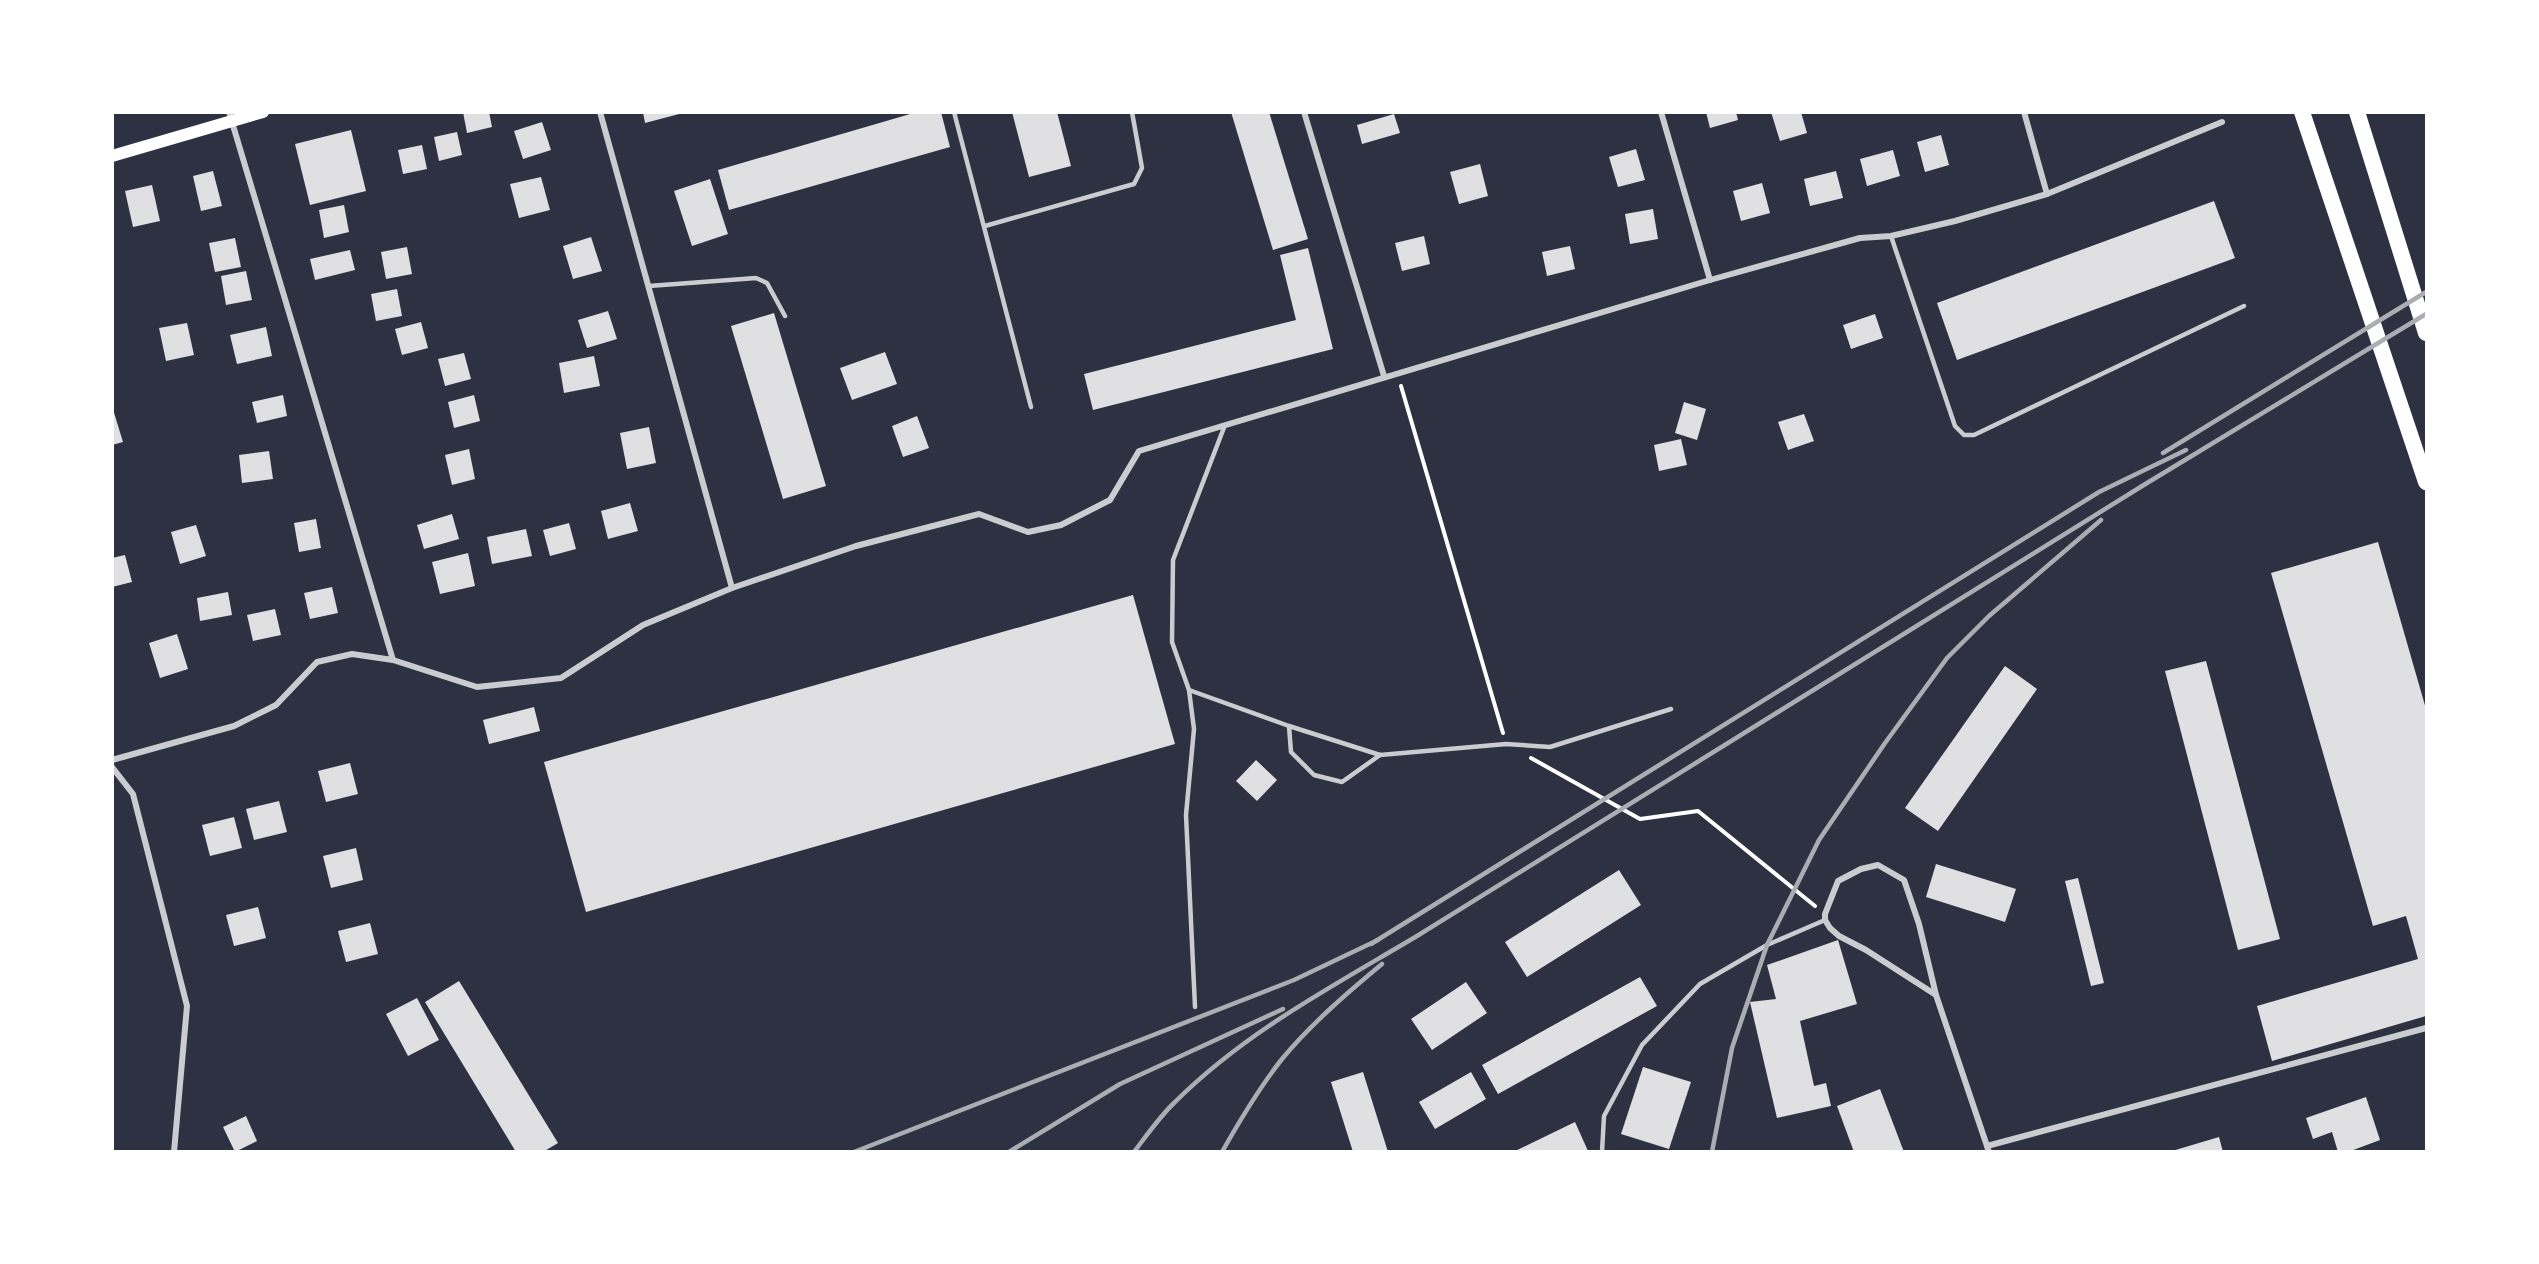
<svg xmlns="http://www.w3.org/2000/svg" width="2539" height="1264" font-family="Arial,sans-serif">
  <style>
    .building { fill: #e0e0e3 }
    .lines { fill: none; stroke-linecap: round; stroke-linejoin: round }
    .path { stroke: #fff; stroke-width: 4 }
    .service { stroke: #caccd0; stroke-width: 4.5 }
    .minor { stroke: #caccd0; stroke-width: 6 }
    .secondary { stroke: #fff; stroke-width: 12 }
    .trunk { stroke: #fff; stroke-width: 16 }
    .rail { stroke: #abadb3; stroke-width: 4.5 }
  </style>
  <rect width="100%" height="100%" fill="#2d3142"/>
  <!-- building -->
  <g class="building">
    <polygon points="463,112 489,112 492,127 467,133"/>
    <polygon points="643,112 683,112 683,113 645,123"/>
    <polygon points="917,112 941,112 950,147 729,210 718,170"/>
    <polygon points="1012,112 1057,112 1071,166 1029,177"/>
    <polygon points="1231,112 1269,112 1308,239 1273,250"/>
    <polygon points="1706,112 1736,112 1738,120 1710,128"/>
    <polygon points="1771,112 1801,112 1807,133 1780,141"/>
    <polygon points="1394,114 1400,133 1362,144 1357,125"/>
    <polygon points="542,122 551,150 523,159 514,131"/>
    <polygon points="351,130 366,191 310,205 295,144"/>
    <polygon points="457,132 462,155 439,161 434,137"/>
    <polygon points="1941,135 1949,165 1925,172 1917,142"/>
    <polygon points="422,145 427,169 403,174 398,150"/>
    <polygon points="1636,149 1645,180 1618,187 1609,157"/>
    <polygon points="1893,150 1900,176 1867,186 1860,159"/>
    <polygon points="1480,164 1488,196 1459,204 1450,172"/>
    <polygon points="213,171 222,206 201,211 193,176"/>
    <polygon points="1836,171 1843,198 1810,206 1804,179"/>
    <polygon points="541,177 550,210 519,218 510,184"/>
    <polygon points="710,179 728,234 692,246 674,191"/>
    <polygon points="1762,183 1770,213 1741,221 1733,191"/>
    <polygon points="152,185 160,221 133,227 125,191"/>
    <polygon points="2214,201 2235,258 1957,360 1937,303"/>
    <polygon points="344,205 349,232 324,238 319,210"/>
    <polygon points="1653,209 1658,239 1630,244 1625,214"/>
    <polygon points="1424,236 1430,264 1402,271 1395,243"/>
    <polygon points="591,237 602,271 573,279 563,246"/>
    <polygon points="235,238 241,267 215,272 209,243"/>
    <polygon points="1570,246 1575,269 1547,276 1542,252"/>
    <polygon points="407,247 412,274 386,279 381,252"/>
    <polygon points="1308,248 1333,349 1093,410 1084,374 1296,320 1280,255"/>
    <polygon points="350,250 355,270 315,280 310,259"/>
    <polygon points="246,271 252,300 226,305 221,276"/>
    <polygon points="397,289 402,316 376,321 371,294"/>
    <polygon points="608,311 617,339 587,348 578,320"/>
    <polygon points="774,313 826,486 783,499 731,326"/>
    <polygon points="1875,314 1883,338 1851,349 1843,325"/>
    <polygon points="421,322 428,348 402,355 395,329"/>
    <polygon points="187,323 194,355 166,361 159,328"/>
    <polygon points="266,327 272,356 237,364 230,335"/>
    <polygon points="885,352 897,384 852,400 840,368"/>
    <polygon points="464,353 471,379 445,386 438,359"/>
    <polygon points="594,356 600,386 564,393 559,363"/>
    <polygon points="283,395 287,416 257,423 252,402"/>
    <polygon points="474,395 480,421 454,428 448,402"/>
    <polygon points="1684,402 1706,409 1697,440 1675,433"/>
    <polygon points="112,406 123,442 112,445"/>
    <polygon points="1804,414 1814,441 1788,450 1778,422"/>
    <polygon points="917,416 929,448 903,457 892,426"/>
    <polygon points="649,427 656,463 627,469 620,433"/>
    <polygon points="1681,439 1687,465 1659,471 1654,445"/>
    <polygon points="469,449 475,479 452,485 445,455"/>
    <polygon points="269,451 273,479 242,483 239,455"/>
    <polygon points="630,503 638,531 608,539 601,511"/>
    <polygon points="452,514 459,539 424,549 417,525"/>
    <polygon points="316,519 321,548 299,552 294,523"/>
    <polygon points="569,523 576,549 550,556 543,530"/>
    <polygon points="196,525 206,556 180,564 171,532"/>
    <polygon points="526,529 532,556 492,564 487,537"/>
    <polygon points="2378,542 2426,709 2426,1016 2272,1061 2257,1006 2418,959 2406,916 2373,926 2271,573"/>
    <polygon points="468,553 475,586 440,594 432,562"/>
    <polygon points="125,555 132,582 112,587 112,558"/>
    <polygon points="332,587 338,613 310,619 304,593"/>
    <polygon points="228,592 232,615 200,621 197,598"/>
    <polygon points="1133,595 1175,744 586,912 544,762"/>
    <polygon points="275,609 281,635 253,641 247,615"/>
    <polygon points="177,634 188,669 160,678 149,643"/>
    <polygon points="2206,661 2280,939 2238,950 2165,671"/>
    <polygon points="2005,666 2037,689 1938,831 1905,808"/>
    <polygon points="534,707 540,731 489,744 483,720"/>
    <polygon points="1256,760 1277,780 1257,801 1236,781"/>
    <polygon points="350,763 358,794 326,802 318,771"/>
    <polygon points="279,801 287,832 254,840 246,809"/>
    <polygon points="234,817 242,848 210,856 202,825"/>
    <polygon points="356,848 363,880 331,888 323,856"/>
    <polygon points="1936,864 2016,889 2005,922 1926,897"/>
    <polygon points="1619,870 1641,905 1527,977 1505,942"/>
    <polygon points="2078,878 2104,983 2091,986 2065,881"/>
    <polygon points="258,907 266,938 234,946 226,915"/>
    <polygon points="370,923 378,954 346,962 338,931"/>
    <polygon points="1838,940 1857,1004 1800,1021 1814,1086 1826,1083 1831,1106 1777,1118 1750,1002 1776,999 1767,965"/>
    <polygon points="1640,977 1657,1006 1498,1094 1482,1065"/>
    <polygon points="459,981 558,1143 543,1152 516,1152 425,1002"/>
    <polygon points="1466,982 1487,1013 1432,1050 1411,1019"/>
    <polygon points="417,998 439,1040 408,1056 386,1014"/>
    <polygon points="1643,1067 1691,1082 1669,1149 1621,1134"/>
    <polygon points="1363,1072 1388,1152 1353,1152 1331,1082"/>
    <polygon points="1471,1072 1486,1099 1435,1129 1419,1102"/>
    <polygon points="1880,1089 1904,1152 1854,1152 1837,1106"/>
    <polygon points="2366,1097 2380,1140 2348,1152 2338,1152 2332,1132 2313,1139 2306,1118"/>
    <polygon points="246,1116 257,1141 235,1152 223,1127"/>
    <polygon points="1575,1122 1588,1151 1587,1152 1513,1152"/>
    <polygon points="2219,1137 2223,1152 2172,1152 2172,1151"/>
  </g>
  <g class="lines">
    <!-- path -->
    <g class="path">
      <polyline points="1401,386 1503,733"/>
      <polyline points="1531,758 1640,819 1698,811 1815,906"/>
    </g>
    <!-- service -->
    <g class="service">
      <polyline points="954,112 1031,407"/>
      <polyline points="985,226 1134,184 1142,168 1132,112"/>
      <polyline points="1891,236 1955,426 1964,435 1974,435 2244,306"/>
      <polyline points="649,286 756,278 767,283 785,316"/>
      <polyline points="1189,690 1289,726 1380,755 1506,744 1550,747 1671,709"/>
      <polyline points="1289,726 1291,752 1314,775 1342,782 1380,755"/>
      <polyline points="1195,1007 1186,815 1194,729 1189,690 1172,642 1173,560 1225,425"/>
      <polyline points="1602,1152 1604,1116 1642,1045 1700,984 1767,945 1825,920"/>
    </g>
    <!-- minor -->
    <g class="minor">
      <polyline points="229,112 393,660"/>
      <polyline points="600,112 732,588"/>
      <polyline points="1304,112 1384,376"/>
      <polyline points="1661,112 1710,280"/>
      <polyline points="2024,112 2047,194"/>
      <polyline points="112,760 234,726 276,705 317,662 352,654 393,660 477,687 561,678 643,625 732,588 856,546 979,514 1028,532 1061,525 1110,500 1139,451 1710,280 1860,238 1891,236 1955,221 2047,194 2222,122"/>
      <polyline points="112,767 133,794 187,1006 174,1152"/>
      <polyline points="1936,995 1866,950 1839,936 1830,928 1825,920 1825,914 1838,881 1861,869 1878,865 1904,880 1919,924 1936,995 1989,1152"/>
      <polyline points="1987,1146 2426,1028"/>
    </g>
    <!-- secondary -->
    <polyline class="secondary" points="112,156 263,112"/>
    <!-- trunk -->
    <g class="trunk">
      <polyline points="2302,112 2426,482"/>
      <polyline points="2357,112 2426,333"/>
    </g>
    <!-- rail -->
    <g class="rail">
      <polyline points="2163,453 2426,292"/>
      <polyline points="1371,944 2099,492 2186,450"/>
      <polyline points="854,1152 1294,980 1378,940"/>
      <polyline points="1009,1152 1120,1084 1283,1009"/>
      <path d="M1134,1152C1147,1135 1160,1116 1175,1102C1245,1032 1333,986 1417,936L2147,483L2426,314"/>
      <path d="M1222,1152C1240,1120 1259,1088 1282,1059C1311,1024 1347,993 1382,964"/>
      <polyline points="1712,1152 1732,1048 1767,945 1819,840 1885,743 1947,658 1989,616 2101,520"/>
    </g>
  </g>
  <!-- border -->
  <rect width="2539" height="1264" fill="none" stroke="#ffffff" stroke-width="228"/>
</svg>
